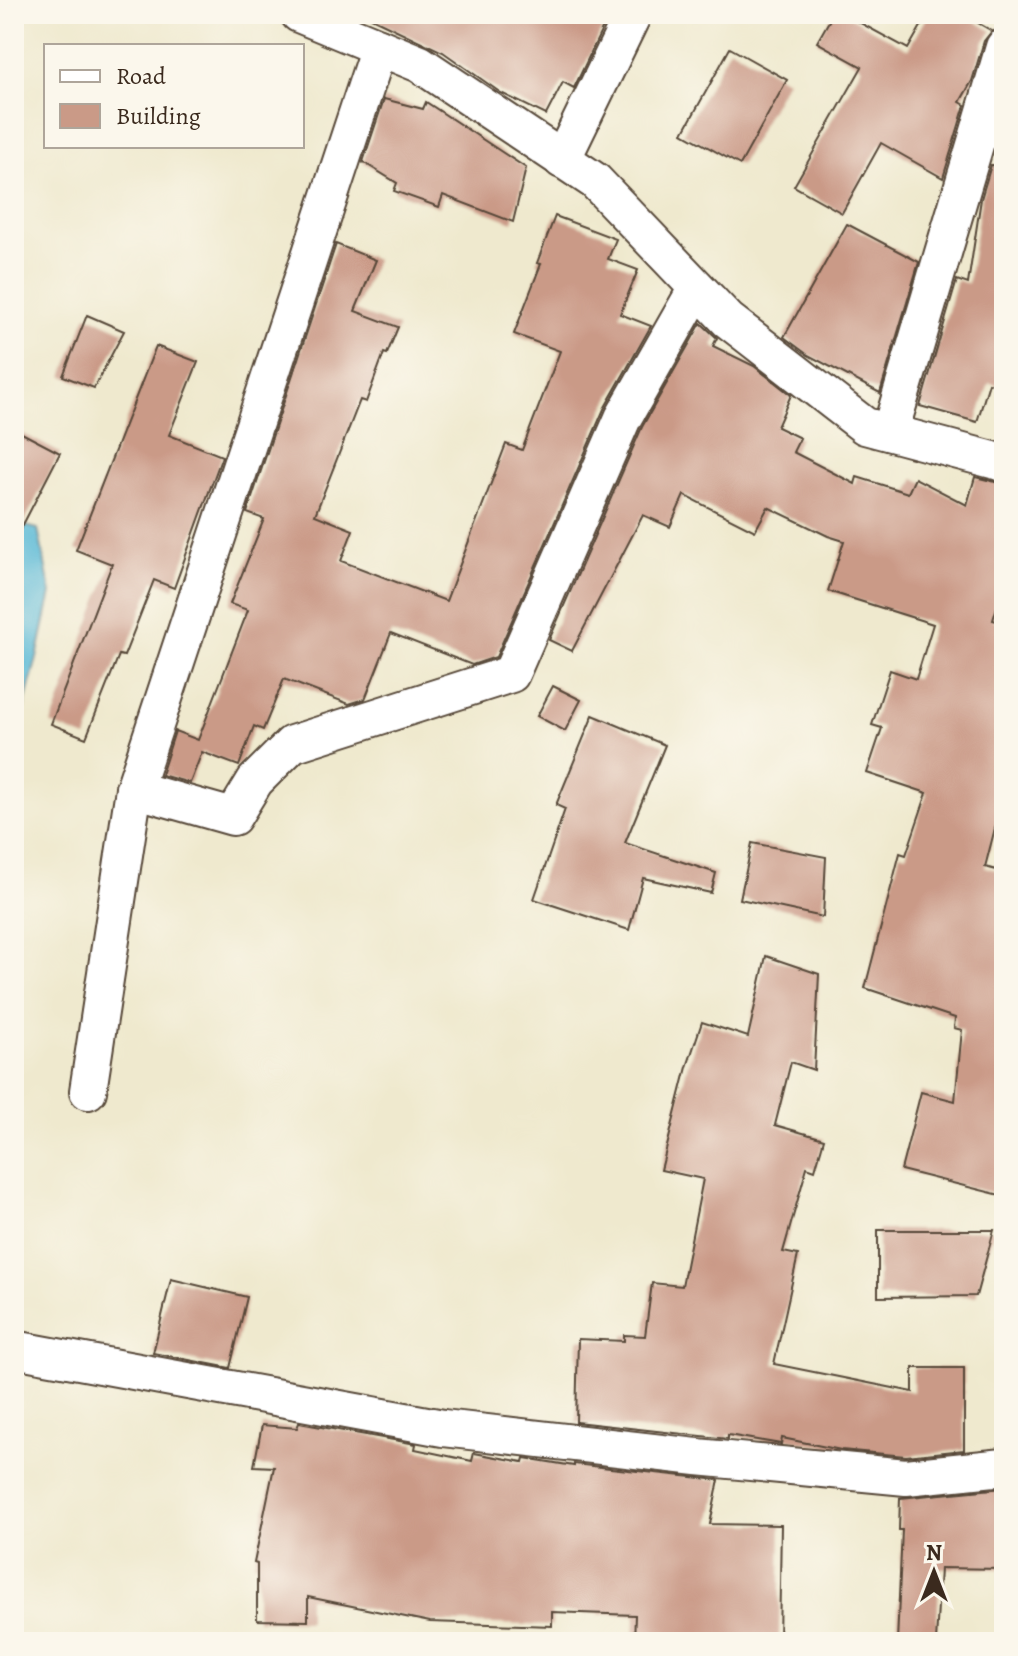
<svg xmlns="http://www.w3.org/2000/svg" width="1018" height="1656" font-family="Alegreya,serif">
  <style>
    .water { fill: #57b8d6; stroke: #49717a; stroke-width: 2 }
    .building { fill: #ca9a87 }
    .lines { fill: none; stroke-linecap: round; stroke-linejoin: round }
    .minor-casing { stroke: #564738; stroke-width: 40 }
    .minor { stroke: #fff; stroke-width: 36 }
  </style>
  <rect width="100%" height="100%" fill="#fbf7ec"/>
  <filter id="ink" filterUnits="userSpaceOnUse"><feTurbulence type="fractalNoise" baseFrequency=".0125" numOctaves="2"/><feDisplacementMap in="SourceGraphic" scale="16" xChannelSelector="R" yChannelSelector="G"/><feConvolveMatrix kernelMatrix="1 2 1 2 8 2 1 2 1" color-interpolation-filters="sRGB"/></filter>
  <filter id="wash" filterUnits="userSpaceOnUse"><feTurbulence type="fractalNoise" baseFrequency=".006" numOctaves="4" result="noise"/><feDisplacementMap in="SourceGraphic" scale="32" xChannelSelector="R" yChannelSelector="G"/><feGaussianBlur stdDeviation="1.8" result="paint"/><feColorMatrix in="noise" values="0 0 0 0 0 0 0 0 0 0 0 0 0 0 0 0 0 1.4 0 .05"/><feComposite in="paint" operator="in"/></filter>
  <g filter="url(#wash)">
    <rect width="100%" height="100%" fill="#efe9ce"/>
    <!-- water -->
    <polygon class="water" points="14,523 38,529 51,593 37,658 14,743"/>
    <g id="blocks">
      <!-- building -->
      <g class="building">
        <polygon points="363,14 586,14 605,23 574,88 563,82 546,115 501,93 443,52"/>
        <polygon points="833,14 844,14 908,49 928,14 962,14 992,31 984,41 972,81 960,102 965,105 943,178 881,143 842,213 794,186 862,67 817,42"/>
        <polygon points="730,48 787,80 740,165 683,133"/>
        <polygon points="384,99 423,109 426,102 526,168 513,222 443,195 439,207 394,191 397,183 363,162"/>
        <polygon points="991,165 1004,166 1004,387 989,383 977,422 920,406 957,280 968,284 981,199"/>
        <polygon points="555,216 616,239 608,259 638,270 620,314 651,326 604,409 496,657 472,665 391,633 365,699 349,704 284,679 263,730 254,726 239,766 202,752 190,783 161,775 175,731 198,740 248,610 230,604 264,519 247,513 336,244 376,260 355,311 398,327 387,354 384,353 366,402 360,400 315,515 353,530 341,561 446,601 506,444 522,450 560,351 514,334 541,264 537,263"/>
        <polygon points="847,224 919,262 880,393 808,355 784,337"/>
        <polygon points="87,315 124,331 94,388 63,376"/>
        <polygon points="701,323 717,338 713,346 754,366 791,395 777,427 800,438 793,452 855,484 857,477 908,493 915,478 967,505 975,477 1004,484 1004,584 993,620 1004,623 1004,793 985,867 1004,872 1004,1196 901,1170 921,1092 955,1101 962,1030 954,1028 955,1018 865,988 900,853 906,855 927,793 867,773 882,728 872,725 890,670 916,679 933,624 828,591 844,541 828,536 768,507 755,531 684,495 670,527 643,515 572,651 549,640 642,427"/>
        <polygon points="156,346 198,362 169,435 222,456 174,588 154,580 124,656 119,655 86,738 51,724 112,564 76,550"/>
        <polygon points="14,429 60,453 14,542"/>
        <polygon points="553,686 581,700 565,731 537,716"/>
        <polygon points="593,715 665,745 625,843 716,873 711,893 643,878 629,930 534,899 565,809 556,805"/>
        <polygon points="752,843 826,857 823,917 740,899"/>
        <polygon points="766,956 819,974 814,1070 791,1062 775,1125 824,1139 815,1170 807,1167 783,1252 798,1255 774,1364 913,1392 913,1368 964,1368 964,1450 906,1456 841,1450 782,1438 781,1444 728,1435 728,1439 576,1422 578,1339 624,1341 624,1335 645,1336 652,1283 682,1286 703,1179 661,1170 687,1067 702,1022 748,1037"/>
        <polygon points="878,1230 994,1230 976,1296 878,1297"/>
        <polygon points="171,1279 247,1297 230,1368 153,1353"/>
        <polygon points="299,1423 416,1444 415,1449 472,1461 474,1453 523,1462 524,1458 574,1466 574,1464 719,1480 710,1524 781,1525 779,1642 634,1642 635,1615 552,1612 552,1626 430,1622 308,1597 308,1621 257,1620 257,1564 254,1563 274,1467 254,1466 262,1425 297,1428"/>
        <polygon points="1004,1488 1004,1569 940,1568 936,1642 897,1642 902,1530 899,1530 900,1498"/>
      </g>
    </g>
  </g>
  <g filter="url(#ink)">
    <use href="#blocks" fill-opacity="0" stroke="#564738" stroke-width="2"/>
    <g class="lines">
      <!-- minor casing -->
      <g class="minor-casing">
        <g id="minor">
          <polyline points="299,14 420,64 595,181 728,320 865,426 1004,463"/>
          <polyline points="562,160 633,14"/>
          <polyline points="890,432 1004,47"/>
          <polyline points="134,789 233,817 255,781 292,744 511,674 623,418 697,288"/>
          <polyline points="88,1091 134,789 379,47"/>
          <polyline points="14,1349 443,1428 697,1457 906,1477 1004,1467"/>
        </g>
      </g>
      <!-- minor -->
      <use href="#minor" class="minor"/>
    </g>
  </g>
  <!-- margin -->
  <rect width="1018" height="1656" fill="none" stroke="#fbf7ec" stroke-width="48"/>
  <!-- legend -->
  <rect x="44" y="44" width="260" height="104" fill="#fbf7ec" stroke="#aea59a" stroke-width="2"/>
  <rect x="60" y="70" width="40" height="12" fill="#ffffff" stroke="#aea59a" stroke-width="2"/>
  <text x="116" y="84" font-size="24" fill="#3b2a1e">Road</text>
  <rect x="60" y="104" width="40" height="24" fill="#ca9a87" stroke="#aea59a" stroke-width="2"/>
  <text x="116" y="124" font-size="24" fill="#3b2a1e">Building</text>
  <!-- north arrow -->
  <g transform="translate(934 1572)" stroke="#fbf7ec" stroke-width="6" paint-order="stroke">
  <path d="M0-6L14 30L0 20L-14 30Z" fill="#3b2a1e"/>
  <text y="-12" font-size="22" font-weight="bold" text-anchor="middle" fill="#3b2a1e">N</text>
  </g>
</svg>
